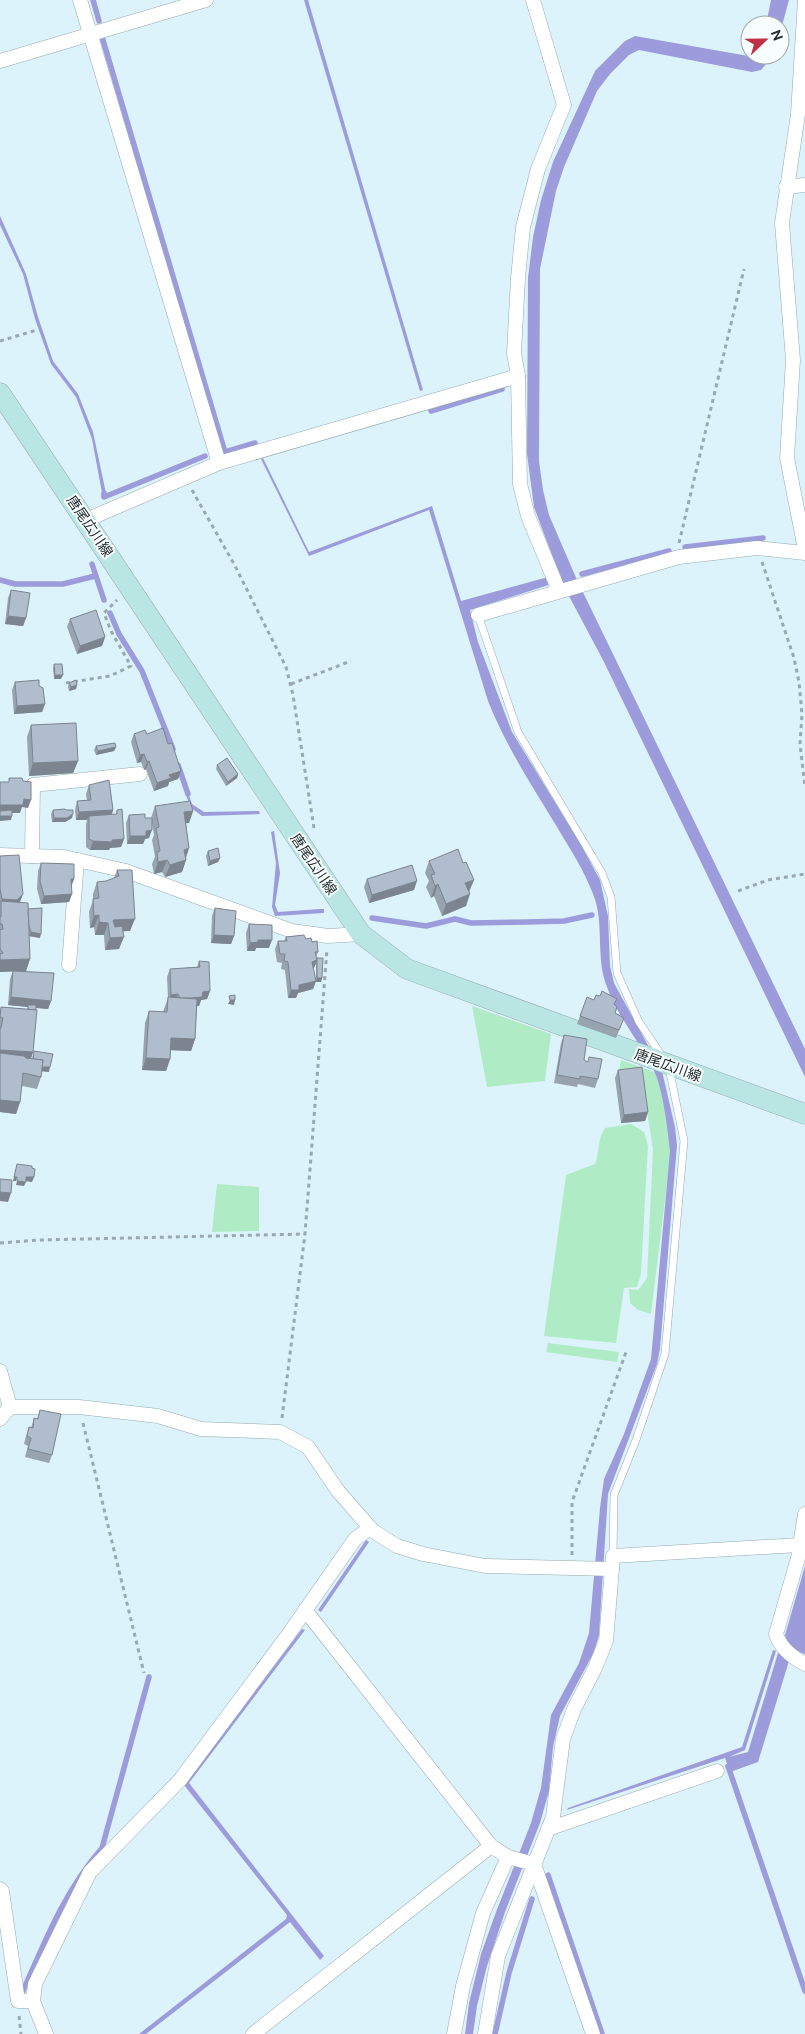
<svg xmlns="http://www.w3.org/2000/svg" width="805" height="2034" font-family="Ubuntu,'Noto Sans JP',sans-serif">
  <style>
    .green { fill: #afecc5 }
    .water { fill: #9c9cdc }
    .lines { fill: none; stroke-linecap: round; stroke-linejoin: round }
    .stream { stroke: #9c9cdc; stroke-width: 5.5 }
    .lane-casing { stroke: #94aab1; stroke-width: 8 }
    .street-casing { stroke: #94aab1; stroke-width: 15 }
    .secondary-casing { stroke: #94aab1; stroke-width: 21 }
    .path { stroke: #98a9af; stroke-width: 3; stroke-dasharray: 4 4; stroke-linecap: butt }
    .lane { stroke: #fff; stroke-width: 7 }
    .street { stroke: #fff; stroke-width: 14 }
    .secondary { stroke: #b9e5e3; stroke-width: 20 }
    .wall { fill: #97a3af }
    .shaded-wall { fill: #7b848f }
    .building { fill: #b0bdcc; stroke: #7b848f }
    .labels { text-anchor: middle; stroke-width: 4; stroke-linejoin: round; paint-order: stroke }
    .street-label { font-size: 14px; fill: #21292c; stroke: #f8fdfe }
  </style>
  <rect width="100%" height="100%" fill="#ddf3fb"/>
  <!-- green -->
  <g class="green">
    <polygon points="472,1006 551,1034 545,1081 487,1087"/>
    <polygon points="621,1060 657,1073 672,1143 651,1314 638,1310 630,1303 629,1289 638,1290 647,1278 653,1149 641,1074 619,1071"/>
    <path d="M631,1124L644,1132L648,1146L641,1274L637,1287L624,1288L616,1343L544,1336L566,1175L595,1164C600,1152 597,1139 605,1128Z"/>
    <polygon points="217,1184 259,1187 259,1231 212,1232"/>
    <polygon points="548,1343 619,1352 617,1362 546,1352"/>
  </g>
  <!-- water -->
  <g class="water">
    <polygon points="304,0 308,0 423,390 420,391"/>
    <polygon points="771,0 789,0 780,33 780,25 766,25"/>
    <path d="M635,36L754,57L756,55H774L761,70L752,72L639,50L629,55L610,74L597,91L564,167L556,191L540,269L539,461L543,490L549,515L577,580L805,1049V1077L603,660L561,581L470,610L478,642L512,732L580,843L600,880L608,916L610,966L614,983L662,1071L675,1127L677,1145L660,1349L657,1364L608,1494L599,1635L594,1652L560,1716L553,1747L549,1791L540,1823L505,1912L487,1966L477,2006L473,2034H465L469,2003L481,1954L496,1912L531,1823L541,1788L551,1715L579,1663L589,1633L600,1508L604,1479L624,1434L651,1359L670,1151C668,1131 663,1091 655,1073C641,1043 618,1018 607,987C595,957 605,923 593,894C584,870 570,849 557,827C532,786 506,746 488,701L429,510L309,556L261,459L263,458L309,552L432,506L461,601L559,574L534,507L527,454L528,278L533,237L541,200L553,162L595,71L625,41Z"/>
    <polygon points="0,216 26,274 38,317 53,361 78,394 93,432 107,498 103,498 92,439 76,397 51,364 35,319 23,274 0,225"/>
    <polygon points="186,787 192,804 204,812 259,811 260,814 202,816 190,807 184,788"/>
    <polygon points="274,831 280,873 275,905 278,912 320,909 324,909 324,913 275,916 272,907 276,863 271,832"/>
    <polygon points="366,1540 369,1542 321,1612 318,1610"/>
    <polygon points="805,1566 805,1654 799,1652 789,1661 758,1762 730,1772 725,1758 567,1810 568,1808 742,1747 773,1650 776,1651 745,1750 729,1757 748,1752 778,1653 780,1647 787,1640 785,1635"/>
    <polygon points="302,1629 305,1630 189,1783 324,1956 320,1960 290,1922 146,2034 139,2034 286,1919 287,1915 184,1785"/>
  </g>
  <g class="lines">
    <!-- stream -->
    <g class="stream">
      <polyline points="93,0 99,21"/>
      <polyline points="103,40 225,452 255,443"/>
      <polyline points="431,411 502,389"/>
      <polyline points="104,493 104,497 205,456"/>
      <polyline points="685,547 763,538"/>
      <polyline points="92,564 104,600"/>
      <polyline points="582,574 669,551"/>
      <polyline points="0,580 15,584 63,584 95,576"/>
      <polyline points="110,613 119,634 142,671 173,749"/>
      <polyline points="178,765 188,794"/>
      <polyline points="372,918 426,926 455,919 471,923 528,922 564,921 592,915"/>
      <polyline points="728,1766 805,1991"/>
      <polyline points="548,1875 602,2034"/>
      <path d="M23,1991C46,1939 64,1892 102,1848L149,1677"/>
      <polyline points="495,2034 509,1973 532,1899"/>
    </g>
    <!-- lane casing -->
    <g class="lane-casing">
      <g id="lane">
        <polyline points="478,615 518,732 602,873 611,897 617,973 639,1022 662,1056"/>
        <polyline points="613,1556 614,1495 636,1440 665,1354 684,1141 669,1068"/>
      </g>
    </g>
    <!-- street casing -->
    <g class="street-casing">
      <g id="street">
        <polyline points="80,0 219,463"/>
        <polyline points="533,0 564,105 538,169 523,227 518,278 514,353 518,376 520,484 528,516 559,591"/>
        <polyline points="805,0 798,114 782,223 793,360 787,458 805,549"/>
        <polyline points="0,61 206,0"/>
        <polyline points="786,187 805,185"/>
        <polyline points="86,520 219,463 518,376"/>
        <polyline points="478,615 679,557 757,548 805,553"/>
        <polyline points="0,855 64,857 126,871 292,931 328,936 361,934"/>
        <polyline points="32,856 33,785 140,774"/>
        <polyline points="69,965 77,860"/>
        <polyline points="0,1371 10,1407"/>
        <polyline points="10,1407 79,1407 158,1416 201,1429 280,1432 308,1447 338,1491 373,1531 397,1546 423,1554 485,1566 612,1569"/>
        <polyline points="0,1419 10,1407"/>
        <path d="M805,1514L798,1558L776,1634C780,1648 792,1657 805,1664"/>
        <polyline points="305,1610 491,1846 508,1857 534,1864"/>
        <polyline points="548,1829 717,1771"/>
        <polyline points="534,1864 593,2034"/>
        <polyline points="0,1889 2,1891 18,2001 33,2001"/>
        <polyline points="46,2034 33,2001 35,1984 90,1872 180,1780 288,1635 355,1539 370,1528"/>
        <polyline points="253,2034 491,1846"/>
        <polyline points="454,2034 463,1986 483,1913 508,1857"/>
        <polyline points="485,2034 498,1956 553,1817 563,1739 574,1709 595,1668 606,1641 613,1556 799,1545"/>
      </g>
    </g>
    <!-- secondary casing -->
    <g class="secondary-casing">
      <polyline id="secondary" points="0,393 361,934 407,969 805,1114"/>
    </g>
    <!-- path -->
    <g class="path">
      <polyline points="0,341 37,330"/>
      <polyline points="192,490 234,564 286,667 293,695 314,828"/>
      <polyline points="679,543 744,269"/>
      <polyline points="762,562 794,658 799,682 802,714 800,744 805,787"/>
      <polyline points="66,683 110,676 131,666 111,631 104,613 117,600"/>
      <polyline points="291,684 351,661"/>
      <polyline points="738,891 768,880 805,874"/>
      <polyline points="0,1243 39,1240 305,1234"/>
      <polyline points="282,1418 305,1234 327,949"/>
      <polyline points="83,1423 144,1673"/>
      <polyline points="572,1555 572,1502 626,1352"/>
      <polyline points="19,2016 21,2034"/>
    </g>
    <!-- lane -->
    <use href="#lane" class="lane"/>
    <!-- street -->
    <use href="#street" class="street"/>
    <!-- secondary -->
    <use href="#secondary" class="secondary"/>
  </g>
  <!-- wall -->
  <g class="wall">
    <polygon points="11,590 26,618 23,626 5,624 8,598"/>
    <polygon points="70,619 105,637 102,646 77,654 67,627"/>
    <polygon points="54,664 61,679 54,679 53,668"/>
    <polygon points="15,682 39,686 45,704 42,712 14,714 12,690"/>
    <polygon points="69,683 77,685 76,689 69,691 68,687"/>
    <polygon points="31,725 78,761 73,773 29,776 27,737"/>
    <polygon points="134,734 147,734 168,744 181,771 178,779 169,782 168,786 154,791 146,769 144,770 141,762 137,763 131,742"/>
    <polygon points="96,746 116,747 114,751 96,755 94,750"/>
    <polygon points="217,765 238,774 237,778 226,786 216,769"/>
    <polygon points="89,785 113,810 112,815 116,814 117,810 124,839 121,847 110,848 109,850 90,850 86,847 86,824 87,820 76,820 75,810 77,801 87,801 86,794"/>
    <polygon points="155,806 193,811 189,823 186,823 189,848 186,858 186,860 182,872 165,877 162,872 154,874 152,864 155,857 152,840 154,835 152,824 149,838 145,839 143,844 127,844 126,823 129,815 145,818 151,818"/>
    <polygon points="53,810 66,810 72,818 65,822 52,822 51,814"/>
    <polygon points="208,851 220,858 218,862 208,866 206,856"/>
    <polygon points="0,856 20,902 28,909 40,938 29,936 30,959 26,971 21,971 51,1001 48,1009 36,1008 33,1052 31,1059 32,1059 34,1051 49,1072 42,1071 41,1077 37,1089 22,1086 20,1102 16,1114 0,1112 0,1010 1,1007 27,1009 28,1007 8,1005 10,979 13,971 0,972"/>
    <polygon points="429,861 469,892 466,906 442,916 434,896 431,898 426,887 429,881 425,873"/>
    <polygon points="41,863 74,879 71,887 72,894 69,902 41,904 37,889 38,871"/>
    <polygon points="117,870 132,870 130,931 123,931 119,949 105,950 104,935 95,935 94,927 90,928 89,912 93,900 93,894 97,882 106,881 114,878"/>
    <polygon points="367,879 414,890 369,903 364,887"/>
    <polygon points="215,908 234,936 231,944 211,943 212,916"/>
    <polygon points="249,924 269,948 256,948 255,951 247,951 246,933"/>
    <polygon points="286,937 306,939 312,942 318,952 316,957 322,978 321,982 316,982 316,964 313,969 316,981 313,989 298,993 296,998 288,998 285,970 281,969 282,963 277,962 275,949 278,941 284,941"/>
    <polygon points="199,961 210,991 207,999 201,1000 199,1006 197,1006 195,1039 191,1051 171,1050 170,1059 166,1071 142,1070 145,1023 149,1011 163,1012 164,1009 168,998 167,977 170,969 197,967"/>
    <polygon points="594,1000 615,1004 615,1013 624,1018 616,1038 577,1024 580,1016"/>
    <polygon points="564,1035 598,1079 595,1088 578,1084 577,1087 554,1083 561,1043"/>
    <polygon points="618,1070 648,1112 645,1121 621,1123 615,1078"/>
    <polygon points="40,1410 52,1455 49,1463 25,1457 28,1446 24,1444 26,1436 29,1427 31,1428 34,1418 37,1419"/>
  </g>
  <!-- shaded-wall -->
  <g class="shaded-wall">
    <polygon points="8,616 26,618 23,626 5,624"/>
    <polygon points="105,637 102,646 77,654 80,646"/>
    <polygon points="55,675 63,675 61,679 54,679"/>
    <polygon points="77,685 76,689 69,691 71,687"/>
    <polygon points="45,704 42,712 14,714 17,706"/>
    <polygon points="116,747 114,751 96,755 98,751"/>
    <polygon points="144,754 141,762 137,763 140,755"/>
    <polygon points="78,761 73,773 29,776 33,763"/>
    <polygon points="149,761 146,769 144,770 147,762"/>
    <polygon points="181,771 178,779 169,782 168,786 154,791 157,783 169,775"/>
    <polygon points="238,774 237,778 226,786 228,782"/>
    <polygon points="24,799 31,800 28,808 22,807 20,813 0,813 0,805"/>
    <polygon points="113,810 110,818 89,816 87,820 76,820 79,812"/>
    <polygon points="193,811 189,823 179,824 184,812"/>
    <polygon points="73,814 72,818 65,822 52,822 54,818"/>
    <polygon points="0,816 12,816 11,820 0,821"/>
    <polygon points="152,830 149,838 145,839 143,844 127,844 130,836"/>
    <polygon points="124,839 121,847 110,848 109,850 90,850 93,841"/>
    <polygon points="189,848 185,860 184,850"/>
    <polygon points="220,858 218,862 208,866 210,861"/>
    <polygon points="167,860 162,872 154,874 158,862"/>
    <polygon points="186,860 182,872 165,877 170,865"/>
    <polygon points="71,879 74,879 71,887"/>
    <polygon points="474,880 469,892 465,883"/>
    <polygon points="417,881 414,890 369,903 372,895"/>
    <polygon points="438,884 434,896 431,898 435,886"/>
    <polygon points="23,894 20,902 14,908 1,904 2,899"/>
    <polygon points="72,894 69,902 41,904 44,896"/>
    <polygon points="470,894 466,906 442,916 446,904"/>
    <polygon points="99,915 94,927 90,928 94,916"/>
    <polygon points="135,919 130,931 109,932 113,920"/>
    <polygon points="99,922 108,923 104,935 95,935"/>
    <polygon points="31,932 41,934 40,938 29,936"/>
    <polygon points="214,935 234,936 231,944 211,943"/>
    <polygon points="124,937 119,949 105,950 110,938"/>
    <polygon points="258,940 272,940 269,948 256,948 255,951 247,951 250,943"/>
    <polygon points="30,959 26,971 0,972 0,960"/>
    <polygon points="317,960 314,968 309,970 312,962"/>
    <polygon points="317,978 322,978 321,982 316,982"/>
    <polygon points="316,981 313,989 298,993 296,998 288,998 291,990 299,985"/>
    <polygon points="210,991 207,999 201,1000 199,1006 177,1007 203,992"/>
    <polygon points="178,994 175,1002 168,1004 171,995"/>
    <polygon points="11,997 51,1001 48,1009 28,1007 28,1005 28,1007 8,1005"/>
    <polygon points="230,1000 235,1000 234,1005 228,1004"/>
    <polygon points="171,1038 195,1039 191,1051 167,1050"/>
    <polygon points="0,1050 33,1052 29,1064 0,1062"/>
    <polygon points="146,1058 170,1059 166,1071 142,1070"/>
    <polygon points="31,1066 50,1067 49,1072 30,1070"/>
    <polygon points="0,1100 20,1102 16,1114 0,1112"/>
    <polygon points="648,1112 645,1121 621,1123 624,1115"/>
    <polygon points="14,1177 17,1177 16,1181 13,1181"/>
    <polygon points="26,1177 34,1177 32,1182 25,1181"/>
    <polygon points="17,1181 26,1182 24,1186 16,1185"/>
    <polygon points="0,1192 11,1193 8,1202 0,1201"/>
  </g>
  <!-- building -->
  <g class="building">
    <polygon points="11,590 30,593 26,618 8,616"/>
    <polygon points="96,610 105,637 80,646 70,619"/>
    <polygon points="54,664 62,664 63,675 55,675"/>
    <polygon points="39,680 39,686 43,688 45,704 17,706 15,682"/>
    <polygon points="76,680 77,685 71,687 69,683"/>
    <polygon points="76,723 78,761 33,763 31,725"/>
    <polygon points="163,728 168,744 172,743 181,771 169,775 171,778 157,783 149,761 147,762 144,754 140,755 134,734 145,730 147,734"/>
    <polygon points="115,743 116,747 98,751 96,746"/>
    <polygon points="227,758 238,774 228,782 217,765"/>
    <polygon points="9,778 22,778 23,781 31,782 31,800 24,799 23,805 0,805 0,782 9,782"/>
    <polygon points="109,780 113,810 79,812 77,801 91,800 89,785"/>
    <polygon points="190,801 193,811 184,812 189,848 184,850 186,860 170,865 167,860 158,862 157,852 160,851 156,828 159,827 155,806"/>
    <polygon points="65,809 66,810 73,810 73,814 67,818 54,818 53,810"/>
    <polygon points="122,809 124,839 112,840 112,842 93,841 89,839 89,816 117,814 117,810"/>
    <polygon points="12,810 12,816 0,816 0,811"/>
    <polygon points="145,814 145,818 152,818 152,830 146,831 146,836 130,836 129,815"/>
    <polygon points="218,848 220,858 210,861 208,851"/>
    <polygon points="458,849 463,863 466,862 474,880 465,883 470,894 446,904 438,884 435,886 431,875 435,874 429,861"/>
    <polygon points="19,855 23,894 17,900 2,899 0,888 0,856"/>
    <polygon points="41,863 74,864 74,879 71,879 72,894 44,896 40,881"/>
    <polygon points="412,865 417,881 372,895 367,879"/>
    <polygon points="117,870 132,870 135,919 113,920 115,927 122,926 124,937 110,938 108,923 99,922 99,915 94,916 93,899 99,898 97,882 106,881 119,876"/>
    <polygon points="1,901 28,903 30,959 0,960 0,954 3,953 0,949 0,930 3,929 2,924 0,924 0,917 1,917"/>
    <polygon points="42,908 41,934 31,932 29,926 28,909"/>
    <polygon points="215,908 236,911 234,936 214,935"/>
    <polygon points="249,924 272,925 272,940 258,940 258,942 250,943"/>
    <polygon points="304,935 306,939 311,938 312,942 317,941 318,952 315,952 317,960 312,962 316,981 299,985 299,990 291,990 288,962 284,961 285,954 280,954 278,941 287,941 286,937"/>
    <polygon points="317,958 323,958 322,978 317,978"/>
    <polygon points="199,961 209,962 210,991 203,992 202,997 191,998 180,998 178,994 171,995 170,969 200,967"/>
    <polygon points="13,971 54,973 51,1001 11,997"/>
    <polygon points="602,991 617,999 614,1004 617,1007 615,1013 624,1018 619,1030 580,1016 587,997 594,1000 596,995 600,996"/>
    <polygon points="235,995 235,1000 230,1000 229,996"/>
    <polygon points="168,997 197,999 195,1039 171,1038 170,1059 146,1058 149,1011 167,1012"/>
    <rect x="28" y="1005" width="8" height="5"/>
    <polygon points="1,1007 37,1010 33,1052 0,1050 0,1028 1,1028 3,1018 0,1017"/>
    <polygon points="564,1035 587,1039 584,1060 588,1062 589,1057 602,1059 598,1079 580,1076 580,1079 557,1075"/>
    <polygon points="34,1051 53,1054 50,1067 42,1067 43,1060 33,1059"/>
    <polygon points="0,1053 24,1056 26,1058 43,1060 41,1077 23,1073 20,1102 0,1100"/>
    <polygon points="642,1067 648,1112 624,1115 618,1070"/>
    <polygon points="17,1164 32,1166 32,1168 35,1169 34,1177 26,1177 26,1182 17,1181 17,1177 14,1177"/>
    <polygon points="0,1179 12,1180 11,1193 0,1192"/>
    <polygon points="40,1410 61,1414 52,1455 28,1449 31,1438 27,1436 29,1427 33,1428 34,1418 38,1419"/>
  </g>
  <g class="labels">
    <!-- street labels -->
    <g class="street-label">
      <text transform="translate(90 526) rotate(56)" y="5">唐尾広川線</text>
      <text transform="translate(314 864) rotate(56)" y="5">唐尾広川線</text>
      <text transform="translate(668 1065) rotate(20)" y="5">唐尾広川線</text>
    </g>
  </g>
  <!-- north arrow -->
  <g transform="translate(765 40) rotate(68)"><circle r="24" fill="#f8fdfe" stroke="#a2a8aa"/>
  <path d="M0-4L9 19L0 12L-9 19Z" fill="#c02f44"/>
  <text y="-8" font-size="14" font-weight="bold" text-anchor="middle" fill="#21292c">N</text>
  </g>
</svg>
